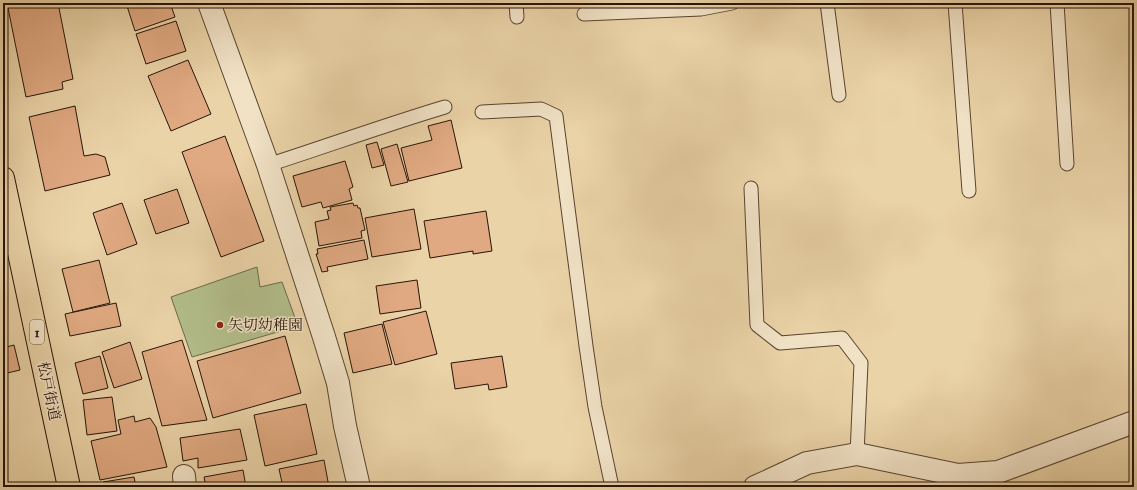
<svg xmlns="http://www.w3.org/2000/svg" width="1137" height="490" font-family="'IM FELL DW Pica','Noto Serif JP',serif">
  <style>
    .green { fill: #b2be8b; stroke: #6d694a }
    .building { fill: #e0a981; stroke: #281408 }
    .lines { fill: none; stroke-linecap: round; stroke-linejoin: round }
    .service-casing { stroke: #584430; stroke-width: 15 }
    .minor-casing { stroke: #584430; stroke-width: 24 }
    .primary-casing { stroke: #281408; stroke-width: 24 }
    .service { stroke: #f1e2c6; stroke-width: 13 }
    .minor { stroke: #f1e2c6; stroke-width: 22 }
    .primary { stroke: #ead3a7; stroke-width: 22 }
    .poi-dot { fill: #8f2418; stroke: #f1e2c6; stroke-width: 1.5 }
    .labels { text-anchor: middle; stroke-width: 3; stroke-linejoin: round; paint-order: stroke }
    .shield { fill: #f1e2c6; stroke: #645241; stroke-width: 1 }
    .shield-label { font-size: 14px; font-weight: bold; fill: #281408 }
    .poi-label { font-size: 15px; fill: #281408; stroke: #f1e2c6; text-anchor: start }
    .street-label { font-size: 15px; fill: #281408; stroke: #f1e2c6 }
  </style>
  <rect width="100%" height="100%" fill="#ead3a7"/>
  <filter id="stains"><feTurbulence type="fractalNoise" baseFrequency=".005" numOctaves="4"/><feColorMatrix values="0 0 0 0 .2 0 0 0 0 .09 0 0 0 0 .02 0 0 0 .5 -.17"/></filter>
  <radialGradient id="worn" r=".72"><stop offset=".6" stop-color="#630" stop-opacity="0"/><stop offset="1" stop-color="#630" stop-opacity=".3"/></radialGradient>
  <!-- green -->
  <polygon class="green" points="257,267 260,287 282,282 298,326 192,357 171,297"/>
  <!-- building -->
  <g class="building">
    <polygon points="7,3 58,3 73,79 62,82 63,89 26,97"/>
    <polygon points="136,3 170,3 175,17 135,31 127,6"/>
    <polygon points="176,21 186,51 146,64 136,34"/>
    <polygon points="188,60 211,114 171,131 148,76"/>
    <polygon points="75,106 84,156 96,154 105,157 110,175 45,191 29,117"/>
    <polygon points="451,120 462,168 409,181 401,148 432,140 428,126"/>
    <polygon points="225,136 264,241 221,257 182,152"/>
    <polygon points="377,142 384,165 372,168 366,145"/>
    <polygon points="397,144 408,182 391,186 381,149"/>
    <polygon points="345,161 353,187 349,189 352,200 323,208 321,202 302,207 293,176"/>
    <polygon points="177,189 189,223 156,234 144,200"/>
    <polygon points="122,203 137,244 107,255 93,213"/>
    <polygon points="353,203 354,206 357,205 358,208 360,208 365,230 361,231 362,238 319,246 315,222 329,219 327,211 331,210 330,207"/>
    <polygon points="414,209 421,249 372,257 365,218"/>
    <polygon points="486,211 492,251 473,254 473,251 430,258 424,221"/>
    <polygon points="364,240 368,259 327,267 328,271 322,272 316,254 318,254 317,249"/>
    <polygon points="99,260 110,303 73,312 62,269"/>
    <polygon points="417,280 421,308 380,314 376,286"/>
    <polygon points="116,303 121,326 70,336 65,314"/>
    <polygon points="426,311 437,354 395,365 383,322"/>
    <polygon points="382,324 392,364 353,373 344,333"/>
    <polygon points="285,336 301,393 213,418 197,361"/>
    <polygon points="182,340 207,420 162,426 142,352"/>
    <polygon points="130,342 142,379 114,388 102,352"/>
    <polygon points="14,345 20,370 3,374 3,348"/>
    <polygon points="100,356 108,388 83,394 75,363"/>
    <polygon points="502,356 507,387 489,390 488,384 455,389 451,363"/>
    <polygon points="112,397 117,431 87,435 83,400"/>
    <polygon points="306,404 317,454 265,466 254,415"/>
    <polygon points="134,416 135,422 150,418 156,427 167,467 100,480 91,441 121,434 118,420"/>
    <polygon points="240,429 247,460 198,468 198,458 183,461 180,438"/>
    <polygon points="324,460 329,487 283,487 279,469"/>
    <polygon points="243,470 246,487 206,487 204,477"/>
    <polygon points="134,477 136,487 104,487 103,482"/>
  </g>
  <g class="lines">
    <!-- service casing -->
    <g class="service-casing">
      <g id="service">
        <polyline points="516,3 517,17"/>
        <polyline points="827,3 839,95"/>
        <polyline points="955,3 969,191"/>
        <polyline points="1057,3 1067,164"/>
        <polyline points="584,14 701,9 732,3"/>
        <polyline points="482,112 541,109 556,116 586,346 595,407 612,487"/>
        <path d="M268,165C327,146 385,125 445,107"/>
        <polyline points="751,188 757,325 780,343 842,338 861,363 857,454"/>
      </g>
    </g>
    <!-- minor casing -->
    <g class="minor-casing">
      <g id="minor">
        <polyline points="209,3 268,165 324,337 338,383 345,426 359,487"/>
        <polyline points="184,476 185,487"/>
        <polyline points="755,487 807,463 857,454 958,475 998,472 1134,422"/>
      </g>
    </g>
    <!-- primary casing -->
    <g class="primary-casing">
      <polyline id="primary" points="3,178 69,487"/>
    </g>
    <!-- service -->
    <use href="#service" class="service"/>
    <!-- minor -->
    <use href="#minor" class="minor"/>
    <!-- primary -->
    <use href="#primary" class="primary"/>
  </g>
  <!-- markers -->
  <circle class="poi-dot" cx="220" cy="325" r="4"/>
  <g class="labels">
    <!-- shield labels -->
    <rect class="shield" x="30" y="320" width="14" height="24" rx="3"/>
    <g class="shield-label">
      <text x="37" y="337">1</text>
    </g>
    <!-- poi labels -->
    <g class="poi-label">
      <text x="228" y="330">矢切幼稚園</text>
    </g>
    <!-- street labels -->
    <g class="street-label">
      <text transform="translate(49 391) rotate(78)" y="5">松戸街道</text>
    </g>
  </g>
  <!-- margin -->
  <rect width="1137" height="490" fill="none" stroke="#ead3a7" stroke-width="16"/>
  <rect x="4" y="4" width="1129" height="482" fill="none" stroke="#281408" stroke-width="2"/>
  <rect x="8" y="8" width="1121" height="474" fill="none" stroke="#281408"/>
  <rect width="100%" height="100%" filter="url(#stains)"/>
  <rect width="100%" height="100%" fill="url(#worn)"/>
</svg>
